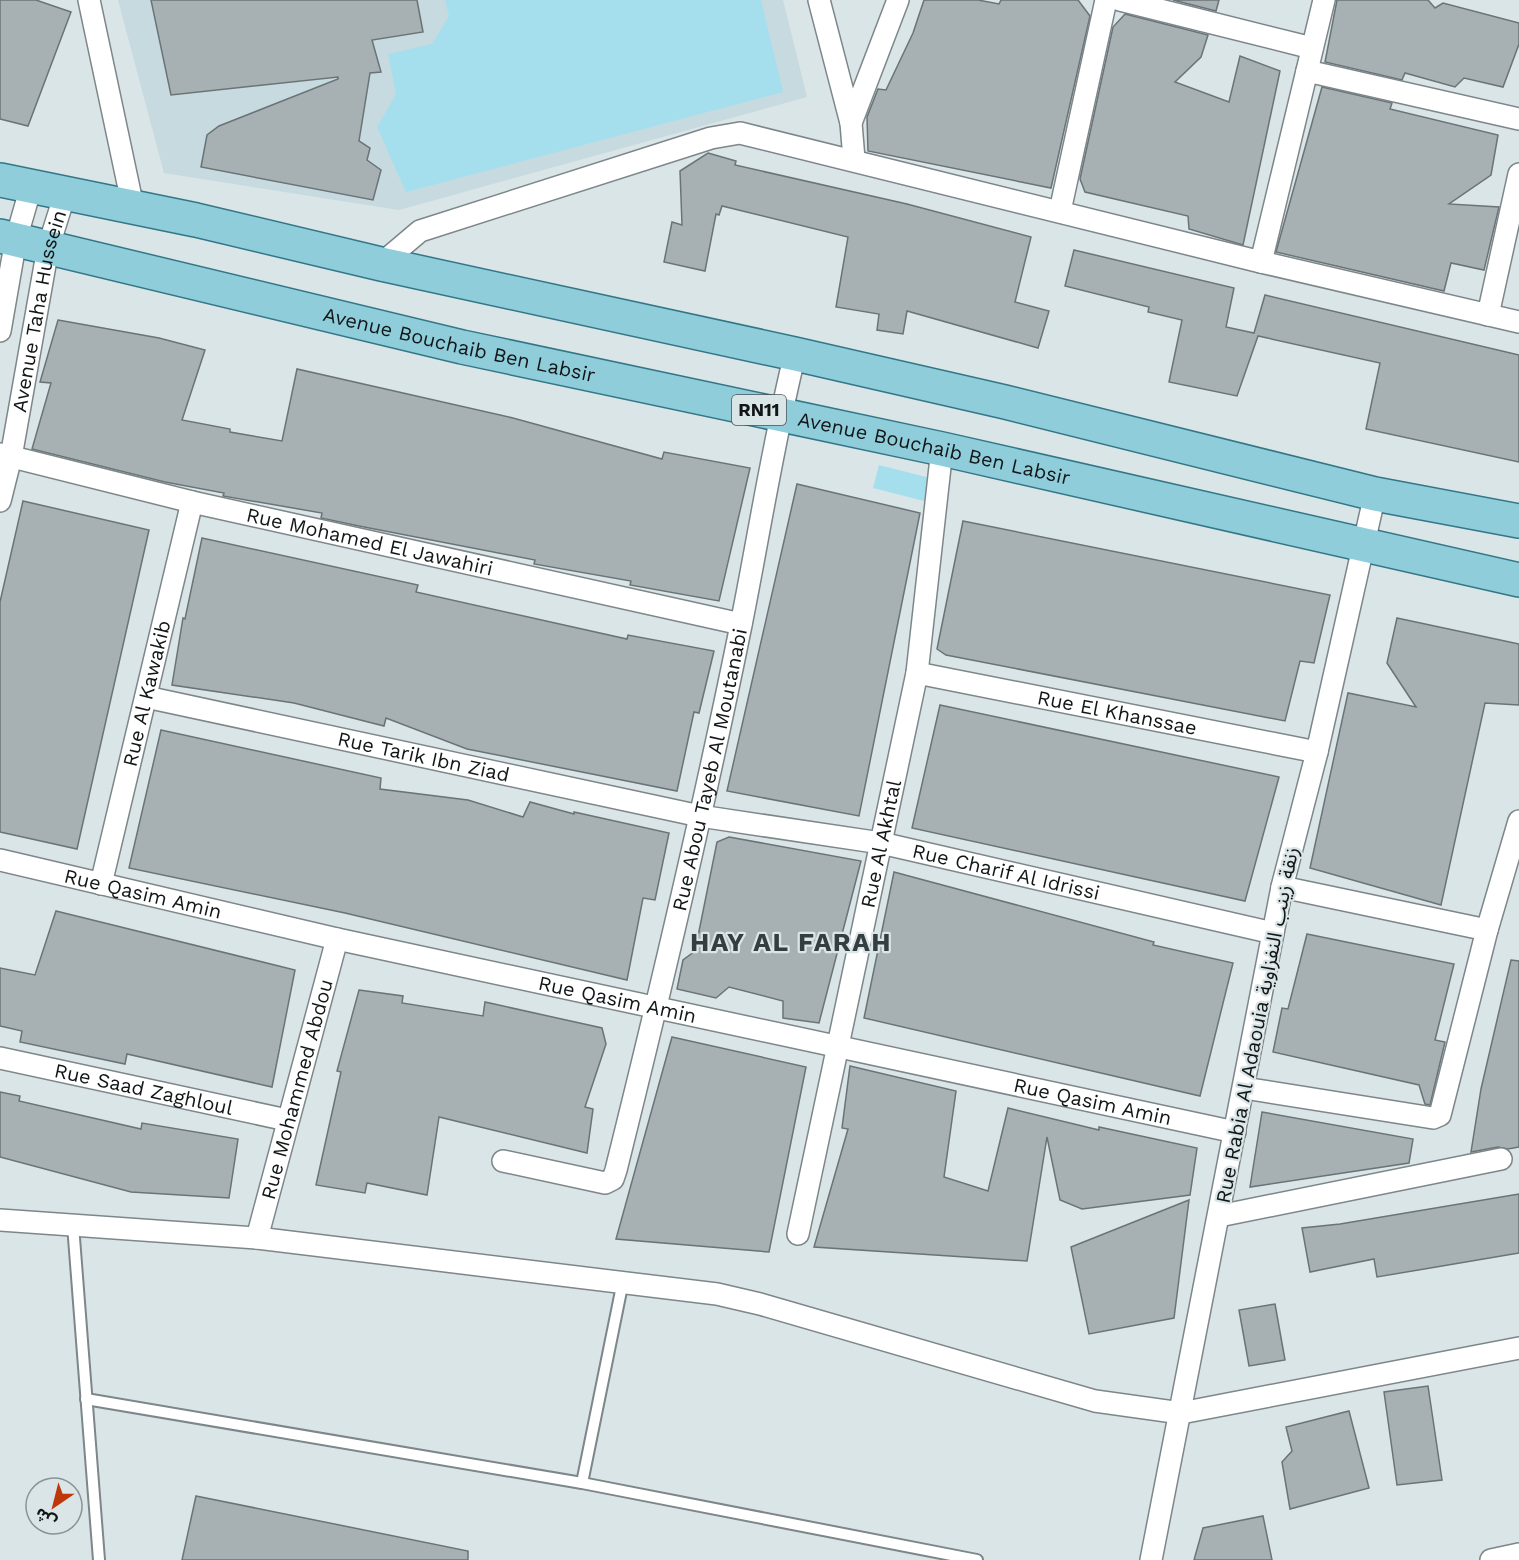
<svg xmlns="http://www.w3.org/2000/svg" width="1519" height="1560" font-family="'Work Sans','Noto Sans Arabic',sans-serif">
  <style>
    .built { fill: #c6dadf }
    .green { fill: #a5dfee }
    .building { fill: #a7b1b4; stroke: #6a7477; stroke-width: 1.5 }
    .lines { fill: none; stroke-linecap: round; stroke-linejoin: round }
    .lane-casing { stroke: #7d8689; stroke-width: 14 }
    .street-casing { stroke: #7d8689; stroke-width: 24 }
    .primary-casing { stroke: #337787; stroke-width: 36 }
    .lane { stroke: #fff; stroke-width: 10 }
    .street { stroke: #fff; stroke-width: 21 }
    .primary { stroke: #8fcddb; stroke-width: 33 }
    .labels { text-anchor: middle; stroke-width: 4.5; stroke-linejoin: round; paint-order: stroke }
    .shield { fill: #dae5e8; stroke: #4e5456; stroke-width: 1.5 }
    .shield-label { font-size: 18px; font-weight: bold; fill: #121617 }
    .street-label { font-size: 20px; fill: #121617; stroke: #dae5e8 }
    .district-label { font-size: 26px; font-weight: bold; letter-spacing: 1.5px; fill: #343d3f; stroke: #dae5e8 }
  </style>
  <rect width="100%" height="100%" fill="#dae5e8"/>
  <!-- built -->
  <polygon class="built" points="118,0 783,0 807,97 399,210 164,173"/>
  <!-- green -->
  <g class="green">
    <polygon points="445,0 761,0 783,92 406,192 377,127 396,94 388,54 432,44 449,16"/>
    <polygon points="879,465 942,481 936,504 873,488"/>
  </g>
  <!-- building -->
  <g class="building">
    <polygon points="0,0 36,0 71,12 28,126 0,119"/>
    <polygon points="151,0 417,0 423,32 372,40 381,72 370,73 359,141 370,148 367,160 381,170 373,200 201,167 207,135 219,126 338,79 338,77 171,95"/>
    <polygon points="924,0 978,0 999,4 1001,0 1078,0 1090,16 1051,188 868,151 867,117 878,89 886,90 913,33"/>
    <polygon points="1173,0 1219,0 1216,11"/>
    <polygon points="1337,0 1428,0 1435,8 1443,3 1519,23 1519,44 1503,87 1464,78 1455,87 1405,73 1402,80 1325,62"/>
    <polygon points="1125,14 1208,35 1201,57 1175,82 1229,102 1240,56 1280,71 1243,245 1189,229 1188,216 1085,192 1080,179 1113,27"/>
    <polygon points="1322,87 1392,103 1390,109 1498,135 1491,175 1449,204 1499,207 1484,270 1451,263 1444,291 1276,252"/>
    <polygon points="708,153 736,161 735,165 907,204 1031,237 1015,302 1049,311 1038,348 907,311 903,334 877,330 879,314 836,307 848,237 722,206 719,215 716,214 705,271 664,262 672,222 682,225 680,171"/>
    <polygon points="1074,250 1234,288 1226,327 1254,333 1265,295 1519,355 1519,462 1366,429 1380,363 1258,336 1237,396 1169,382 1182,320 1148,312 1149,307 1065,286"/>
    <polygon points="58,320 159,338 205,350 182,420 230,429 230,432 282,441 297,369 513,418 662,459 664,452 750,468 719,601 630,585 631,581 534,564 535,560 359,526 321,518 322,513 223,496 224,493 165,482 32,449 51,383 40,382"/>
    <polygon points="797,484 920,513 859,816 727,791"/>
    <polygon points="23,501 149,530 77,849 0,832 0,602"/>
    <polygon points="963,521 1330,595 1314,663 1300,661 1285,721 946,655 937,649"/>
    <polygon points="202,538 418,585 416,592 627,639 628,635 714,651 699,713 694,712 677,791 467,749 386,718 384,726 294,703 172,685 183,618 185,619"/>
    <polygon points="1397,618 1519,644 1519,705 1485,703 1441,905 1310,868 1348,693 1416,707 1387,663"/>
    <polygon points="940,705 1279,777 1245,901 912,828"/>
    <polygon points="161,730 381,778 380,789 468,800 523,817 530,802 574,814 574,812 669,833 655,900 643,898 627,980 345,913 129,868"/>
    <polygon points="729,837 861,861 819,1023 783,1018 783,1001 729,987 716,998 677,989 683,960 695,951 717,842"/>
    <polygon points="894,872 1154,942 1153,945 1233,963 1200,1096 864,1018"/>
    <polygon points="56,911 295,970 272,1087 127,1054 125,1064 20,1042 22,1031 0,1026 0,968 35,975"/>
    <polygon points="1307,934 1454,964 1435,1040 1445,1042 1430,1105 1425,1104 1419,1085 1273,1052 1282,1008 1288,1009"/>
    <polygon points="1511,960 1519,961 1519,1147 1508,1149 1498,1147 1471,1152 1481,1089"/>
    <polygon points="359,990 403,996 402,1003 483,1016 485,1002 602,1028 606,1044 585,1107 593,1109 587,1153 439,1117 427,1195 367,1183 365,1193 316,1185 341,1072 337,1071"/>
    <polygon points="672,1037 806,1067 769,1252 616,1239"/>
    <polygon points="850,1066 956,1091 944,1177 988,1191 1008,1108 1099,1130 1099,1127 1197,1148 1190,1195 1082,1209 1060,1200 1047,1137 1027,1261 814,1247 848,1129 842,1128"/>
    <polygon points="0,1092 20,1096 19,1101 141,1129 142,1123 238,1139 229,1198 131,1192 0,1157"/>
    <polygon points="1262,1112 1413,1139 1409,1163 1250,1187"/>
    <polygon points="1519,1194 1519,1253 1377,1277 1374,1259 1310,1272 1302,1228 1340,1224"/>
    <polygon points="1189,1200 1174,1318 1089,1334 1071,1247"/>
    <polygon points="1275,1304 1285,1360 1249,1366 1239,1310"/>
    <polygon points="1428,1386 1442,1480 1397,1485 1384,1392"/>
    <polygon points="1349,1411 1369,1488 1290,1509 1282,1462 1292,1451 1286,1427"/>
    <polygon points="196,1496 468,1551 468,1560 182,1560"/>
    <polygon points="1263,1516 1272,1560 1194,1560 1203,1528"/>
  </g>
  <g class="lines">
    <!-- lane casing -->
    <g class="lane-casing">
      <g id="lane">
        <polyline points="73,1225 99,1560"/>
        <polyline points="86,1399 582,1483 977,1560"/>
        <polyline points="582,1483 623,1281"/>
      </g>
    </g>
    <!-- street casing -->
    <g class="street-casing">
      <g id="street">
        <polyline points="89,0 133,207"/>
        <polyline points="819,0 851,123 854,159"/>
        <polyline points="1120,0 1312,48"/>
        <polyline points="1307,71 1519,119"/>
        <polyline points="851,123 898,0"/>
        <polyline points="1060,211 1106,0"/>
        <polyline points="1261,262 1324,0"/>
        <polyline points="381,264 420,231 711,138 740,133 1261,262 1519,322"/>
        <polyline points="1488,315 1519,174"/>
        <polyline points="0,331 16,239 31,187"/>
        <path id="s1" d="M0,454L192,502L741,624"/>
        <path id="s2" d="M0,501L11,457L48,248L65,194"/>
        <path id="s3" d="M917,673L1317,752"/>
        <path id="s4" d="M146,697L700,816L881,843L1273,933"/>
        <path id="s5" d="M0,860L337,939L1235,1132"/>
        <path id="s6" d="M101,884L192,502"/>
        <polyline points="1282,887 1487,930"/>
        <path id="s7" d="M0,1058L287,1120"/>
        <polyline points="1244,1088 1433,1118 1440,1115 1487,930 1519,821"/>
        <path id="s8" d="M503,1161L605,1183L613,1179L616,1170C661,989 704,808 741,625C759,535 773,443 795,354"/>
        <polyline points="1219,1216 1501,1159"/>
        <polyline points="0,1220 257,1238 717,1294 760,1304 1095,1401 1181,1413 1519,1348"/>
        <path id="s9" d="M798,1234L917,673L942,449"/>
        <path id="s10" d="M257,1238L337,939"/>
        <polyline points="1151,1560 1282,887 1317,752 1375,494"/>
        <polyline points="1491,1560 1519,1554"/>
      </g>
    </g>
    <!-- primary casing -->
    <g class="primary-casing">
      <g id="primary">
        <polyline points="0,180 196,220 381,264 795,354 1005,402 1375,494 1519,521"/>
        <path id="s11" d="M0,236L462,347L942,449L1519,580"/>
      </g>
    </g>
    <!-- lane -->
    <use href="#lane" class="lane"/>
    <!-- street -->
    <use href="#street" class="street"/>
    <!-- primary -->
    <use href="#primary" class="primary"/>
  </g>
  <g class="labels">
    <!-- shield labels -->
    <rect class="shield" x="732" y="395" width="54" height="30" rx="4.5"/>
    <g class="shield-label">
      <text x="759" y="416">RN11</text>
    </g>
    <!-- street labels -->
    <g class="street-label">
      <text dy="7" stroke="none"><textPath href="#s2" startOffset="194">Avenue Taha Hussein</textPath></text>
      <text dy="7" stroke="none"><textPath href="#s11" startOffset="472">Avenue Bouchaib Ben Labsir</textPath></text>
      <text dy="7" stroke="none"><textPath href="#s11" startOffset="958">Avenue Bouchaib Ben Labsir</textPath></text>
      <text dy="7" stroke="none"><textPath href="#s1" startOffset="380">Rue Mohamed El Jawahiri</textPath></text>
      <text dy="7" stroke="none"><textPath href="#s6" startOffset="196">Rue Al Kawakib</textPath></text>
      <text dy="7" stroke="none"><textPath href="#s3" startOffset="204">Rue El Khanssae</textPath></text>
      <text dy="7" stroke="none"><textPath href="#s4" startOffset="284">Rue Tarik Ibn Ziad</textPath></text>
      <text dy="7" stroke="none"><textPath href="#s8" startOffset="534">Rue Abou Tayeb Al Moutanabi</textPath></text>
      <text dy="7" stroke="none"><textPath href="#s9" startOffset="399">Rue Al Akhtal</textPath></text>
      <text dy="7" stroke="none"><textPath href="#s4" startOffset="878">Rue Charif Al Idrissi</textPath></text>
      <text dy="7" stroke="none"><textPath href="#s5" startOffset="147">Rue Qasim Amin</textPath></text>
      <text dy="7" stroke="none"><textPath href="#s5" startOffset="633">Rue Qasim Amin</textPath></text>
      <text transform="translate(1257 1025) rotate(-79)" y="7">Rue Rabia Al Adaouia زنقة زينب النفزاوية</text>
      <text dy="7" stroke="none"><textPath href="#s10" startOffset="154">Rue Mohammed Abdou</textPath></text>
      <text dy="7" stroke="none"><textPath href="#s7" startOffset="147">Rue Saad Zaghloul</textPath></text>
      <text dy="7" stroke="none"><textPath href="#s5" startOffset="1119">Rue Qasim Amin</textPath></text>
    </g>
    <!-- district labels -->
    <g class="district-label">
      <text x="791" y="951">HAY AL FARAH</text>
    </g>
  </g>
  <!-- north arrow -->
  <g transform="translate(54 1506) rotate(215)"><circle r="28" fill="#dae5e8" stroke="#8a9294" stroke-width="1.5"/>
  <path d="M0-4.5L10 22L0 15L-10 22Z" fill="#c03809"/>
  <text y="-9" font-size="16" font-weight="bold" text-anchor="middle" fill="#121617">ش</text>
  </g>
</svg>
